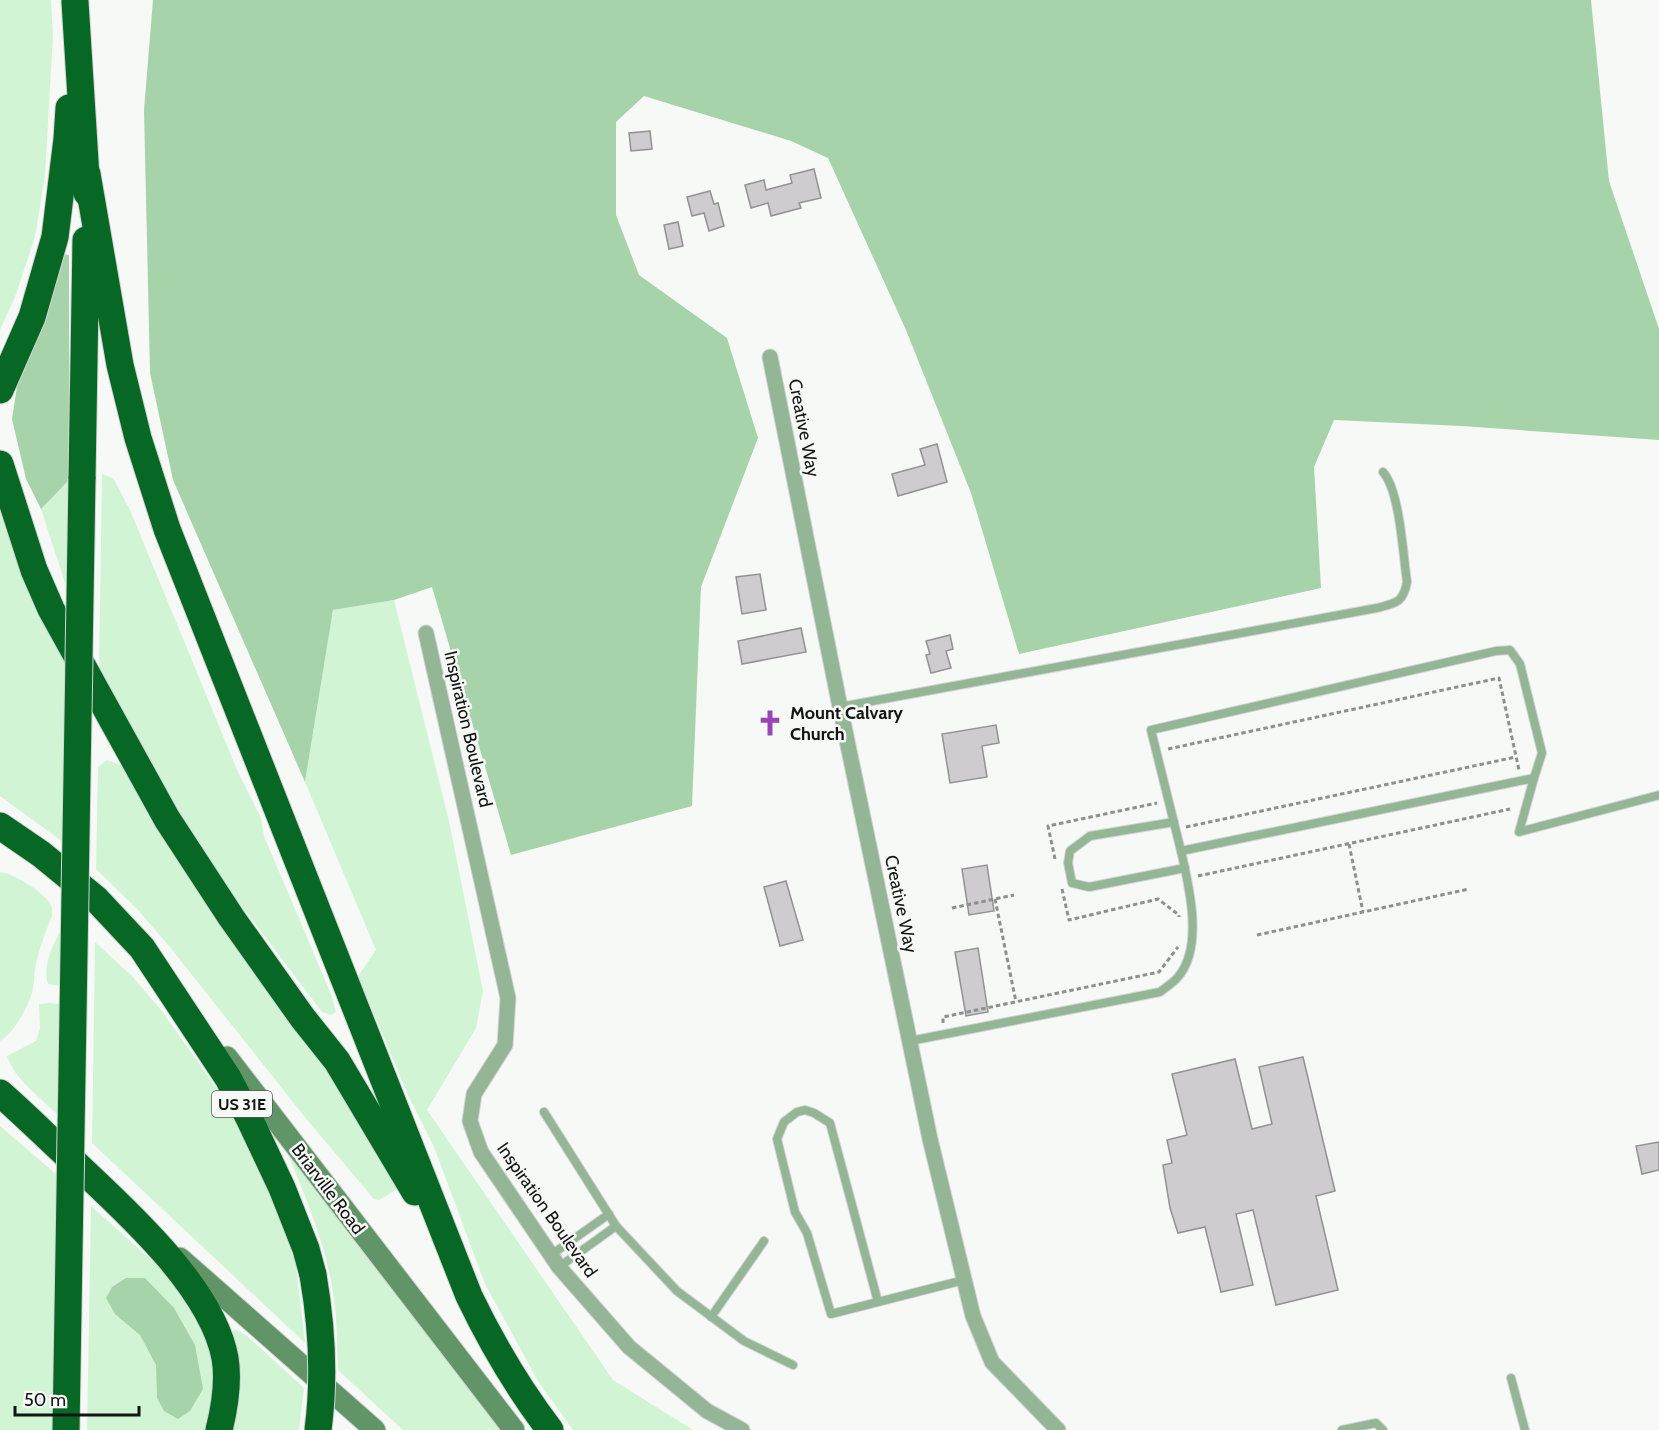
<svg xmlns="http://www.w3.org/2000/svg" width="1659" height="1430" font-family="Cabin,sans-serif">
  <style>
    .green { fill: #d1f5d4 }
    .forest { fill: #a7d3ab }
    .building { fill: #ceccce; stroke: #939194; stroke-width: 1.5 }
    .lines { fill: none; stroke-linecap: round; stroke-linejoin: round }
    .service-casing { stroke: #d3d4d3; stroke-width: 10 }
    .minor-casing { stroke: #d3d4d3; stroke-width: 17 }
    .secondary-casing { stroke: #d3d4d3; stroke-width: 23 }
    .motorway-casing { stroke: #d3d4d3; stroke-width: 29 }
    .path { stroke: #8e908e; stroke-width: 3; stroke-dasharray: 4.5 3; stroke-linecap: butt }
    .service { stroke: #94b696; stroke-width: 8 }
    .minor { stroke: #94b696; stroke-width: 15 }
    .secondary { stroke: #619567; stroke-width: 21 }
    .motorway { stroke: #066824; stroke-width: 27 }
    .motorway-bridge-casing { stroke: #d3d4d3; stroke-width: 29; stroke-linecap: butt }
    .motorway-bridge { stroke: #066824; stroke-width: 27 }
    .labels { text-anchor: middle; stroke-width: 5; stroke-linejoin: round; paint-order: stroke }
    .shield { fill: #f7f9f7; stroke: #575957; stroke-width: 1.5 }
    .shield-label { font-size: 16px; font-weight: bold; fill: #131413 }
    .street-label { font-size: 18px; fill: #131413; stroke: #f7f9f7 }
    .poi-label { font-size: 18px; font-weight: bold; fill: #131413; stroke: #f7f9f7; text-anchor: start }
  </style>
  <rect width="100%" height="100%" fill="#f7f9f7"/>
  <!-- green -->
  <g class="green">
    <polygon points="0,0 51,0 53,36 45,176 35,237 15,297 0,330"/>
    <polygon points="102,474 113,478 130,510 238,772 261,818 264,836 331,994 336,1012 331,1015 322,1012 222,880 188,829 99,671"/>
    <polygon points="69,480 68,592 41,509"/>
    <polygon points="0,498 66,663 63,842 0,796"/>
    <polygon points="394,600 449,821 483,991 476,1028 427,1110 613,1380 693,1430 573,1430 538,1381 485,1284 434,1147 408,1095 358,976 376,950 305,782 333,610"/>
    <polygon points="107,760 121,765 157,824 327,1062 398,1189 379,1200 374,1199 308,1121 169,946 138,910 96,869 98,767"/>
    <path d="M0,872C13,873 43,892 50,903C53,908 53,916 50,921C44,936 38,953 35,969C34,978 34,988 31,996C27,1009 12,1035 0,1041Z"/>
    <path d="M61,930L60,986L48,984C42,967 52,946 61,930Z"/>
    <polygon points="95,942 133,977 161,1010 218,1090 240,1129 278,1208 296,1266 305,1343 92,1143"/>
    <path d="M49,1003L60,1004L58,1115C41,1098 14,1079 7,1056L36,1041L40,1029L39,1004Z"/>
    <polygon points="0,1126 57,1175 52,1430 0,1430"/>
    <path d="M289,1157L504,1430H403L338,1370C337,1341 337,1313 332,1286C324,1241 306,1198 289,1157Z"/>
    <polygon points="91,1206 176,1282 212,1349 215,1386 208,1420 204,1430 87,1430"/>
    <polygon points="235,1329 246,1335 304,1388 299,1430 231,1430 240,1397 238,1363 231,1333"/>
  </g>
  <!-- forest -->
  <g class="forest">
    <polygon points="153,0 1591,0 1609,181 1659,329 1659,440 1462,426 1334,420 1314,467 1321,588 1019,654 971,493 906,330 828,158 791,141 644,96 616,122 616,215 639,275 727,338 758,438 701,587 692,806 511,855 432,587 394,600 333,610 305,782 173,480 150,373 144,110"/>
    <polygon points="63,254 69,255 69,480 41,509 26,479 12,419 19,374"/>
    <polygon points="126,1278 145,1278 174,1308 195,1345 203,1389 190,1411 178,1419 164,1411 157,1398 156,1365 140,1335 115,1314 106,1298 112,1287"/>
  </g>
  <!-- building -->
  <g class="building">
    <polygon points="650,131 652,149 631,151 629,133"/>
    <polygon points="814,169 821,198 799,203 801,208 771,216 768,203 751,208 745,185 764,180 766,190 792,183 790,175"/>
    <polygon points="710,191 714,204 718,203 724,226 709,231 704,213 692,216 687,197"/>
    <polygon points="678,222 683,246 669,249 664,225"/>
    <polygon points="937,444 947,482 898,496 892,474 925,465 920,449"/>
    <polygon points="760,574 766,610 742,614 736,577"/>
    <polygon points="801,628 806,652 742,664 738,641"/>
    <polygon points="950,635 953,649 946,651 951,668 931,673 926,655 930,654 926,641"/>
    <polygon points="996,725 999,743 982,746 987,777 950,783 942,734"/>
    <polygon points="987,865 994,911 969,915 962,869"/>
    <polygon points="786,881 803,940 780,946 764,887"/>
    <polygon points="978,948 988,1012 966,1016 955,952"/>
    <polygon points="1303,1057 1335,1191 1316,1196 1338,1290 1276,1305 1253,1210 1236,1214 1253,1285 1221,1292 1205,1227 1178,1233 1170,1208 1163,1165 1172,1163 1167,1140 1187,1135 1172,1074 1235,1059 1252,1129 1272,1124 1259,1067"/>
    <polygon points="1659,1142 1659,1170 1642,1174 1636,1146"/>
  </g>
  <g class="lines">
    <!-- service casing -->
    <g class="service-casing">
      <g id="service">
        <path d="M840,707L1377,608C1396,603 1403,603 1407,582C1403,555 1400,491 1383,472"/>
        <polyline points="1174,822 1090,836 1070,851 1068,863 1072,883 1089,887 1185,868"/>
        <polyline points="1181,851 1151,730 1496,651 1510,650 1520,664 1542,753 1534,778"/>
        <path d="M910,1041L1160,992C1166,987 1173,983 1178,977C1204,947 1189,886 1181,851L1534,778L1519,832L1659,795"/>
        <polyline points="544,1112 616,1226 677,1291 744,1341 793,1365"/>
        <polyline points="551,1255 609,1214"/>
        <polyline points="559,1267 616,1226"/>
        <polyline points="878,1302 830,1123 814,1113 805,1110 797,1112 784,1122 777,1139 795,1212 807,1233 831,1314 964,1280"/>
        <polyline points="711,1317 764,1241"/>
        <polyline points="1511,1378 1525,1430"/>
        <polyline points="1342,1430 1376,1423 1383,1430"/>
      </g>
    </g>
    <!-- minor casing -->
    <g class="minor-casing">
      <g id="minor">
        <polyline points="770,357 840,707 930,1139 973,1316 992,1362 1058,1430"/>
        <polyline points="426,633 508,998 505,1045 474,1094 470,1121 481,1152 559,1267 629,1347 707,1411 742,1430"/>
      </g>
    </g>
    <!-- secondary casing -->
    <g class="secondary-casing">
      <g id="secondary">
        <polyline points="227,1057 514,1430"/>
        <polyline points="180,1258 375,1430"/>
      </g>
    </g>
    <!-- motorway casing -->
    <g class="motorway-casing">
      <g id="motorway">
        <polyline points="75,2 87,193"/>
        <path d="M87,174L120,365L138,438L167,529L469,1296C492,1344 518,1388 550,1430"/>
        <polyline points="0,390 32,317 55,237 67,139 69,108"/>
        <polyline points="0,464 34,570 51,609 167,819 231,917 302,1017 337,1061 415,1192"/>
        <polyline points="82,479 86,240"/>
        <polyline points="0,826 41,854 96,899 142,948 228,1078 249,1118 282,1188 306,1249 313,1275"/>
        <path d="M0,1093C25,1115 49,1139 74,1162C124,1209 212,1287 225,1358C229,1382 225,1406 219,1430"/>
      </g>
    </g>
    <!-- path -->
    <g class="path">
      <polyline points="1168,749 1499,678 1519,770"/>
      <polyline points="1186,827 1516,757"/>
      <polyline points="1349,844 1363,912"/>
      <polyline points="1055,859 1048,826 1157,803"/>
      <polyline points="1198,876 1510,809"/>
      <polyline points="1062,889 1069,920 1158,899 1179,915 1179,917"/>
      <polyline points="995,899 1016,1002"/>
      <polyline points="952,908 1014,895"/>
      <polyline points="1257,935 1469,889"/>
      <polyline points="943,1023 943,1017 1159,972 1178,947"/>
    </g>
    <!-- service -->
    <use href="#service" class="service"/>
    <!-- minor -->
    <use href="#minor" class="minor"/>
    <!-- secondary -->
    <use href="#secondary" class="secondary"/>
    <!-- motorway -->
    <use href="#motorway" class="motorway"/>
    <!-- motorway-bridge casing -->
    <g class="motorway-bridge-casing">
      <g id="motorway-bridge">
        <path d="M313,1275C322,1327 325,1377 318,1430"/>
        <polyline points="66,1430 82,479"/>
      </g>
    </g>
    <!-- motorway-bridge -->
    <use href="#motorway-bridge" class="motorway-bridge"/>
  </g>
  <!-- icons -->
  <defs>
    <g id="church-bare" transform="scale(2.07)"><path d="M-1.2-6h2.4v3.5h3.3v2.4h-3.3V6h-2.4V-.1h-3.3v-2.4h3.3Z" fill="#9946b5" stroke="#f7f9f7" stroke-width="2.5" paint-order="stroke"/></g>
  </defs>
  <g fill-rule="evenodd">
    <use href="#church-bare" x="770" y="723"/>
  </g>
  <g class="labels">
    <!-- shield labels -->
    <rect class="shield" x="212" y="1091" width="60" height="26" rx="4.5"/>
    <g class="shield-label">
      <text x="242" y="1110">US 31E</text>
    </g>
    <!-- street labels -->
    <g class="street-label">
      <text transform="translate(804 428) rotate(79)" y="6">Creative Way</text>
      <text transform="translate(468 729) rotate(77)" y="6">Inspiration Boulevard</text>
      <text transform="translate(901 904) rotate(78)" y="6">Creative Way</text>
      <text transform="translate(328 1189) rotate(53)" y="6">Briarville Road</text>
      <text transform="translate(547 1210) rotate(55)" y="6">Inspiration Boulevard</text>
    </g>
    <!-- poi labels -->
    <g class="poi-label">
      <text x="790" y="719">Mount Calvary<tspan x="790" dy="21">Church</tspan></text>
    </g>
  </g>
  <!-- scale -->
  <path d="M15 1406v9h124v-9" fill="none" stroke="#131413" stroke-width="3"/>
  <text x="24" y="1406" font-size="18" fill="#131413" stroke="#f7f9f7" stroke-width="4.5" paint-order="stroke">50 m</text>
</svg>
